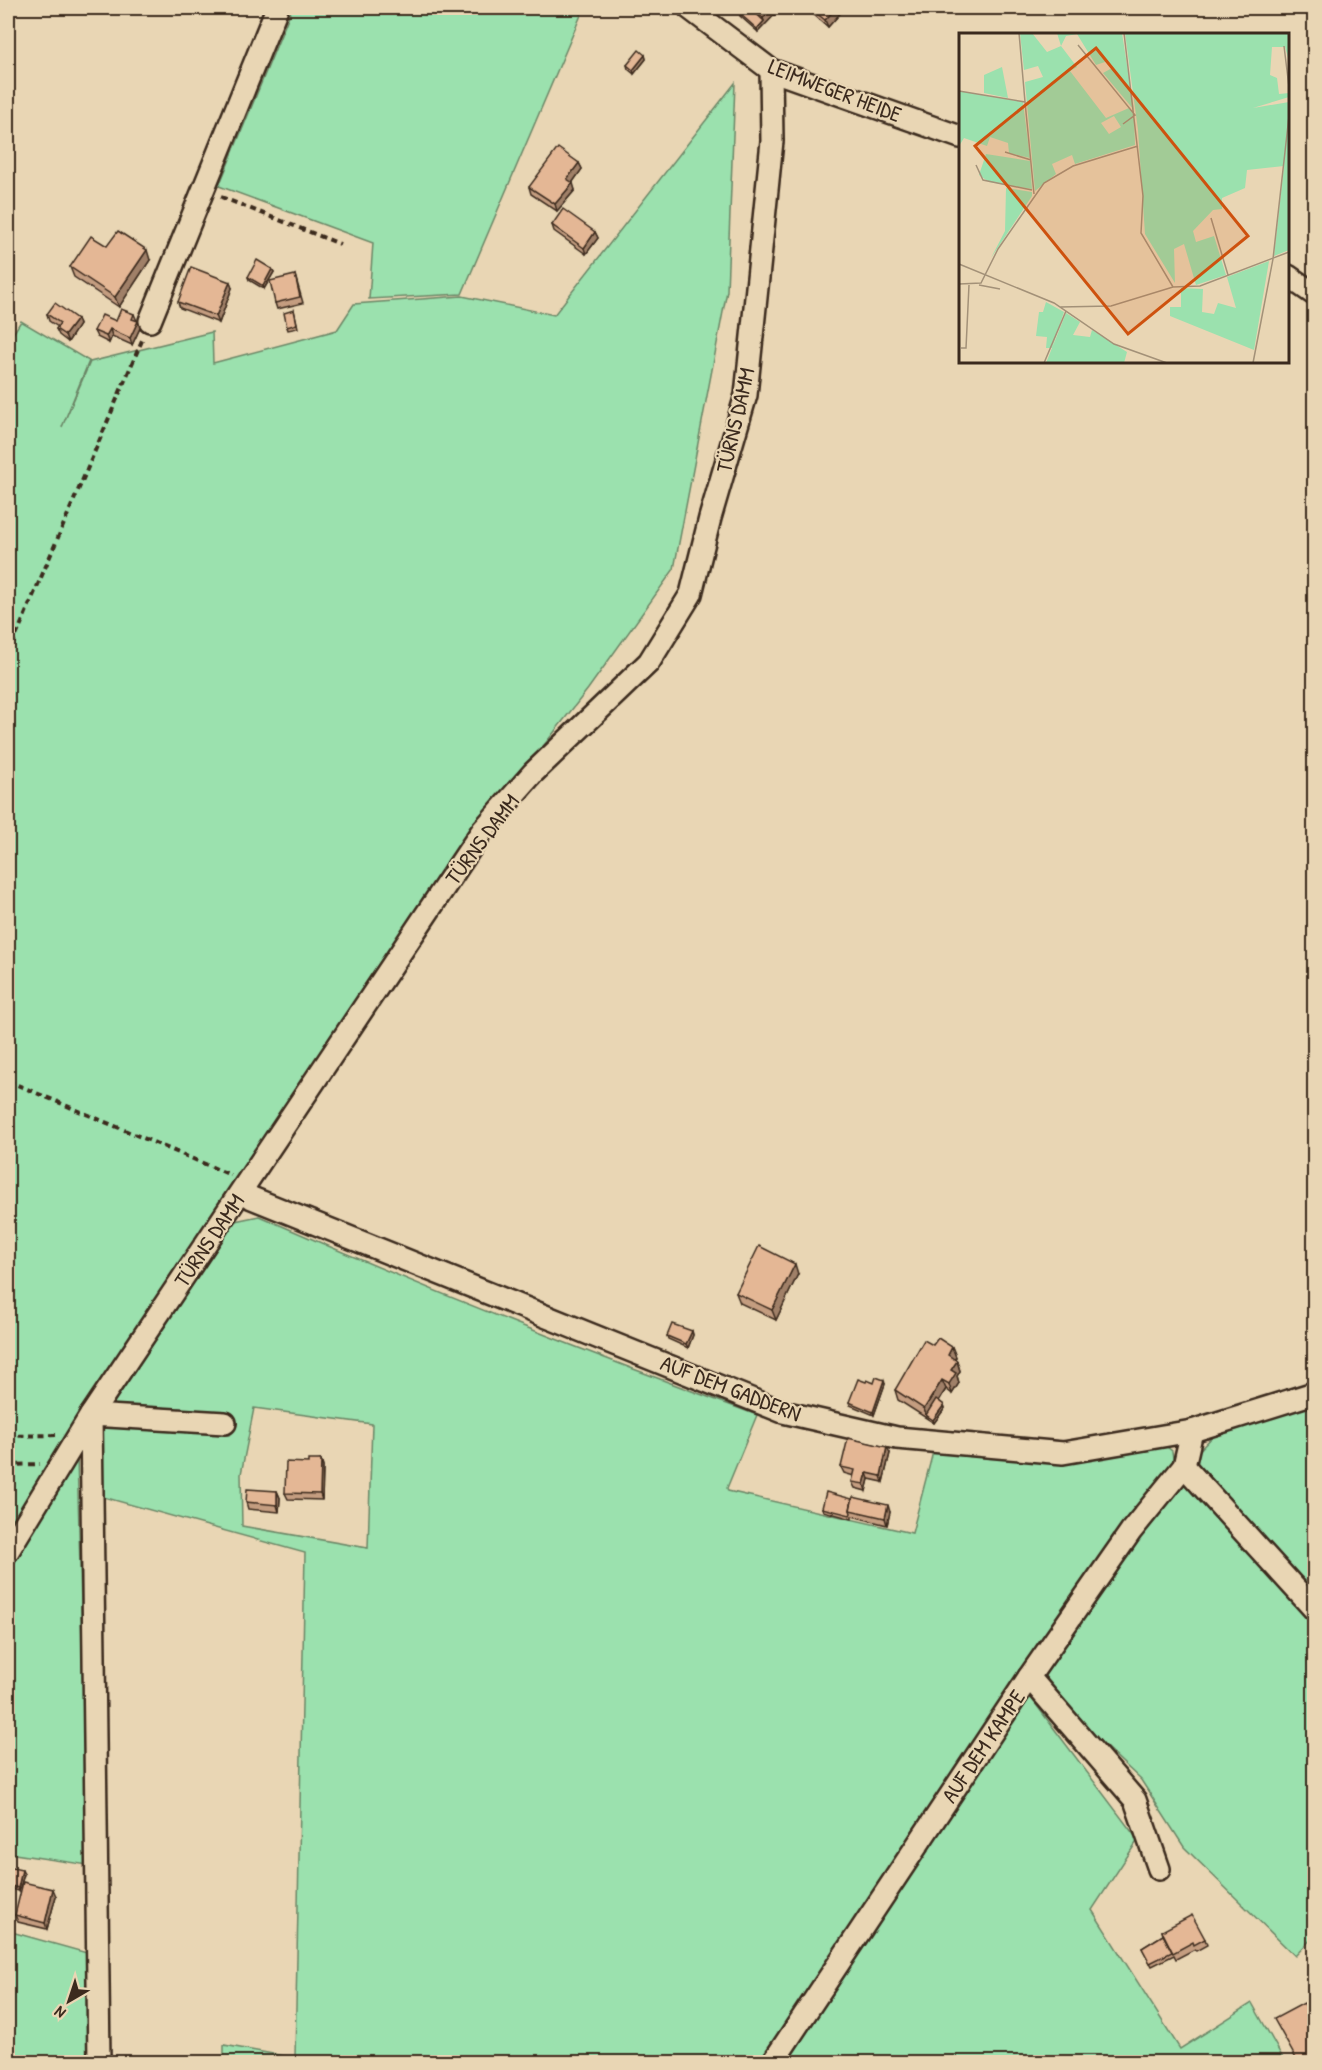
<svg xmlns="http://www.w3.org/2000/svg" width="1322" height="2070" font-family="'Patrick Hand',sans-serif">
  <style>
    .green { fill: #9be1ae; stroke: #6b8666; stroke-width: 1.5; fill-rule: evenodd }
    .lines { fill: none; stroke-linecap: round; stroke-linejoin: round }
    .minor-casing { stroke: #3b2a1e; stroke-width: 26 }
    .path { stroke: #3b2a1e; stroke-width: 4; stroke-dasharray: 6 4.5; stroke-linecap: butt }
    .minor { stroke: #e9d6b4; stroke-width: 21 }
    .wall { fill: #c49d80; stroke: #3b2a1e; stroke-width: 1.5 }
    .shaded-wall { fill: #a08068; stroke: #3b2a1e; stroke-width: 1.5 }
    .building { fill: #e4b795; stroke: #3b2a1e; stroke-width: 1.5 }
    .labels { text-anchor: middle; stroke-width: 4.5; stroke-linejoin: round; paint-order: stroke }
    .street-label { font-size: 22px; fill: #3b2a1e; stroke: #e9d6b4 }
    .inset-road { fill: none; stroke: #a39178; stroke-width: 1.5 }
    .view { fill: #ce520f; fill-opacity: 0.15; stroke: #ce520f; stroke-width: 3 }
    .inset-edge { fill: none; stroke: #3b2a1e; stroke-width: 3 }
  </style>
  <rect width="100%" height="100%" fill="#e9d6b4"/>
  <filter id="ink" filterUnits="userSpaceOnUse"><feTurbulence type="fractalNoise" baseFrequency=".0167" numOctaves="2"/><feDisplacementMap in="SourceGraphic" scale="12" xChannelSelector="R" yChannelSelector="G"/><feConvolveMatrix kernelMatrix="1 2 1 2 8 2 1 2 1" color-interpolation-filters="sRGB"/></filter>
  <g filter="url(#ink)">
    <!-- green -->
    <g class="green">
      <polygon points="292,8 584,8 462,294 369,299 373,243 219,186"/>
      <polygon points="735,83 727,291 674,569 588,689 421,902 159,1294 8,1538 8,342 21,321 89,361 62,427 90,362 212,332 213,363 337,330 354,304 462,296 554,315"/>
      <path d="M259,1216C423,1288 589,1354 757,1415L727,1488L728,1491L912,1533L934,1448L1163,1444L1172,1451L1174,1466L1106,1552L762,2062H224V2045L295,2058L305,1553L96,1495V1428L235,1221ZM254,1408L372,1424L368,1548L242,1526L241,1474Z"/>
      <polygon points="1314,1401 1314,1595 1192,1458 1219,1430"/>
      <polygon points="77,1456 88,1865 8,1853 8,1574"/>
      <polygon points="1180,1482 1192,1484 1314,1626 1314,1936 1295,1956 1184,1847 1141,1780 1090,1732 1044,1675 1122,1554"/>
      <polygon points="1028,1694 1138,1840 1092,1910 1180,2049 1252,2003 1285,2062 780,2062"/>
      <polygon points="8,1931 87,1953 87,2062 8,2062"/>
    </g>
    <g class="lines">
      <!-- minor casing -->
      <g class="minor-casing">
        <g id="minor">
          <polyline points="689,8 771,70 960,137"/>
          <polyline points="1288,276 1314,294"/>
          <polyline points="150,321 277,8"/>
          <polyline points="242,1191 252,1198 783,1412 897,1438 1063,1453 1192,1431 1314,1393"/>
          <polyline points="1184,1466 1314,1609"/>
          <polyline points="8,1551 91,1415 482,831 533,773 649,662 691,594 710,518 746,395 772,141 771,70"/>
          <polyline points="1029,1677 1135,1800 1159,1869"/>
          <polyline points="99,2062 91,1415 225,1423"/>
          <polyline points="773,2062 1029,1677 1131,1531 1184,1466 1192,1431"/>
        </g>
      </g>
      <!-- path -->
      <g class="path">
        <polyline points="221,197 340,244"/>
        <polyline points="8,633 17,633"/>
        <polyline points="8,655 143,338"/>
        <polyline points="8,1081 231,1175"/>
        <polyline points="8,1436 58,1435"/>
        <polyline points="8,1465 40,1464"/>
      </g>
      <!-- minor -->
      <use href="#minor" class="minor"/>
    </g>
    <!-- wall -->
    <g class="wall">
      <polygon points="743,8 781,8 758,32 740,16 739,13"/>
      <polygon points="810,8 845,8 828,27 813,14"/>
      <polygon points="645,55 646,59 634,74 628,69 627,65"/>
      <polygon points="579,163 582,169 572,183 575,190 557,211 531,194 529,187"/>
      <polygon points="552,225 595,232 598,238 586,254 554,231"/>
      <polygon points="150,260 119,307 74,277 70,267"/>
      <polygon points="272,269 274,272 264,289 249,280 248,277"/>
      <polygon points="295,275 303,303 277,309 275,303"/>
      <polygon points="232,288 219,323 180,308 178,302"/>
      <polygon points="294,310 298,328 288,330 287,327"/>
      <polygon points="47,314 77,319 79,325 68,342 59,335 56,329 58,327 49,321"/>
      <polygon points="134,314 140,328 132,345 112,336 109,343 97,337 94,331 116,321"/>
      <polygon points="798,1274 776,1320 740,1303 736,1293"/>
      <polygon points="692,1331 693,1335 688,1348 668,1339 667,1336"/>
      <polygon points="933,1345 952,1347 956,1357 955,1359 957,1361 960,1371 957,1376 959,1383 952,1394 946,1389 939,1401 944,1405 945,1408 934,1423 898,1400 895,1390"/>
      <polygon points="866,1382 885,1384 874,1415 850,1405 849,1402"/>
      <polygon points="890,1453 883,1482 869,1479 866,1491 855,1488 852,1482 854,1476 844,1473 841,1467"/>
      <polygon points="321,1460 323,1467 322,1500 288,1499 285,1493 308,1463"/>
      <polygon points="277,1491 280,1498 279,1512 248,1509 246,1502"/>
      <polygon points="822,1508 890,1512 887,1525 852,1516 852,1519 823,1511"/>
      <polygon points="8,1867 24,1874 19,1891 8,1888"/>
      <polygon points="56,1896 47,1929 18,1922 15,1915"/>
      <polygon points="1162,1931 1205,1939 1207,1945 1196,1951 1195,1949 1176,1959 1174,1955 1152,1966 1142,1948 1163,1935"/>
    </g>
    <!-- shaded-wall -->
    <g class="shaded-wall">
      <polygon points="772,8 781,8 758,32 757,29 764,21 763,18"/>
      <polygon points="836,8 845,8 828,27 825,20"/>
      <polygon points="645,55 646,59 634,74 633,70"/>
      <polygon points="579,163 582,169 570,186 567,179"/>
      <polygon points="573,183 575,190 557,211 555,204"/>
      <polygon points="595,232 598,238 586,254 584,248"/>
      <polygon points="147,250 150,260 119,307 115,297"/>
      <polygon points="272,269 274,272 264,289 263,286"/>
      <polygon points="230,282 232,288 219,323 216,316"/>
      <polygon points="77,319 79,325 68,342 65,335"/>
      <polygon points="138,321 140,328 132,345 130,338"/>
      <polygon points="110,329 112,336 109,343 106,336"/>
      <polygon points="795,1264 798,1274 776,1320 772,1310"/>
      <polygon points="692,1331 693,1335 688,1348 686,1344"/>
      <polygon points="952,1347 956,1357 951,1365 948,1355"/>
      <polygon points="957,1361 960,1371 957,1376 959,1383 952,1394 949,1384 951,1370"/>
      <polygon points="884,1380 885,1384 874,1415 873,1412"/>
      <polygon points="942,1380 946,1389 928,1417 926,1415 924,1409"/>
      <polygon points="944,1405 945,1408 934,1423 933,1420"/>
      <polygon points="887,1447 890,1453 883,1482 881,1476"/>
      <polygon points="321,1460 323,1467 322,1500 320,1494"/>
      <polygon points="867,1473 869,1479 866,1491 864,1484"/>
      <polygon points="277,1491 280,1498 279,1512 277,1505"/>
      <polygon points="888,1505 890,1512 887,1525 885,1518"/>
      <polygon points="22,1870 24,1874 19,1891 18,1888"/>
      <polygon points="53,1889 56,1896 47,1929 45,1923"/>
    </g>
    <!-- building -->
    <g class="building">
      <polygon points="743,8 750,8 764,21 757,29 739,13"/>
      <polygon points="752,8 772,8 763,18"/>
      <polygon points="810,8 836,8 825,20"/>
      <polygon points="639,50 645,55 633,70 627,65"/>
      <polygon points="558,148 579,163 567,179 573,183 555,204 529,187"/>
      <polygon points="563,209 595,232 584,248 552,225"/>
      <polygon points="118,231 147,250 115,297 70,267 91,236 107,246"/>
      <polygon points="257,260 272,269 263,286 248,277"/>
      <polygon points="191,267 230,282 216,316 178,302"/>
      <polygon points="295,275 300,297 275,303 270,281"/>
      <polygon points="55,303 77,319 65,335 56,329 60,323 47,314"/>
      <polygon points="121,309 134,314 132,319 138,321 130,338 110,329 106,336 94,331 102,315 116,321"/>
      <polygon points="294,310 297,324 287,327 284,313"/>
      <polygon points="759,1246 795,1264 772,1310 736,1293"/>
      <polygon points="672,1324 692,1331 686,1344 667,1336"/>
      <polygon points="938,1338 952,1347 948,1355 957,1361 951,1370 956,1373 949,1384 942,1380 924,1409 895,1390 924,1340 933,1345"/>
      <polygon points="876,1377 884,1380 873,1412 849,1402 858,1379 866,1382 867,1380 874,1383"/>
      <polygon points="936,1399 944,1405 933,1420 926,1415"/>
      <polygon points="848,1438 887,1447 881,1476 867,1473 864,1484 852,1482 855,1470 841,1467"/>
      <polygon points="308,1460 321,1460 320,1494 285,1493 286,1462 308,1463"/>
      <polygon points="247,1489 277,1491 277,1505 246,1502"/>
      <polygon points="826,1492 852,1499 850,1510 851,1513 850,1515 822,1508"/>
      <polygon points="853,1497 888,1505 885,1518 850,1510"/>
      <polygon points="8,1867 22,1870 18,1888 8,1885"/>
      <polygon points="23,1882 53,1889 45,1923 15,1915"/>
      <polygon points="1192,1915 1205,1939 1194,1945 1193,1942 1173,1953 1162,1931"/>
      <polygon points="1163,1935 1172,1952 1150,1963 1142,1948"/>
      <polygon points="1304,2003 1314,2022 1314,2062 1298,2062 1274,2019"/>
    </g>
  </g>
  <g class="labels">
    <!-- street labels -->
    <g class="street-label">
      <text transform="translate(835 90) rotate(21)" y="8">LEIMWEGER HEIDE</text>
      <text transform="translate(735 420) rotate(-77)" y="8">TÜRNS DAMM</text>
      <text transform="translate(482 839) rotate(-53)" y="8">TÜRNS DAMM</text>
      <text transform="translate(209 1240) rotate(-56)" y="8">TÜRNS DAMM</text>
      <text transform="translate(731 1388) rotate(21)" y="8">AUF DEM GADDERN</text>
      <text transform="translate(983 1746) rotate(-56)" y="8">AUF DEM KAMPE</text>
    </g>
  </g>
  <!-- overview -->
  <g transform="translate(959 33)">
    <rect width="330" height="330" fill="#e9d6b4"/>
    <path d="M61,0H73L88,19L102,13L98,0H163L175,77L144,40L153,35L149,28L137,32L118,1L107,3L102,13L118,34L111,38L147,85L170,75L175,81L176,112L116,131L113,122L93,131L97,141L76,158L66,49L84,44L79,33L65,37ZM155,83L162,94L150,101L142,90ZM166,0H330V28L326,14H313L311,42L318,45L320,61L330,60V64L294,75L330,69V217L315,223L325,133L288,137L286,155L263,165V176L254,177L234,198L237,209L255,203L267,242L237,252L225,211L215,216L216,250L186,201L179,97ZM43,34L49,65L25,60V42ZM0,58L64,69L71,125L50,120L49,110L31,104L28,113L5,105L0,113ZM27,121L71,128L73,156L30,149L20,142ZM47,155L73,159V163L32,225L46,198ZM310,228L295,317L211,283V274H222V255L244,256L243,279L255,281L259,270L277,275L268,244ZM87,269L105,279L93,315H87L88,304L77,303L80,279H84ZM107,280L121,289L114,302L131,304L133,297L168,319L165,330H87Z" fill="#9be1ae" fill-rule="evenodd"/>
    <path class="inset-road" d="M60,0L66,69M165,0L184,163L182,200L214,254M119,12L176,82L164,91M325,13L330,54M0,58L66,69L75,161M46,119L72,127M17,132L24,147L73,157M252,185L269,242M0,231L95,270L155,311L208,330M0,251L22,250L39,216L85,150L114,133L179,113M20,252L41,256M101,274L152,273L214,254L241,253L330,219M2,315H7L10,252M85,330L107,278M294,330L314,226L330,83"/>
    <path class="view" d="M137,15L289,203L169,301L16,113Z"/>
    <rect width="330" height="330" class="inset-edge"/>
  </g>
  <!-- margin -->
  <rect width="1322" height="2070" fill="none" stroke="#e9d6b4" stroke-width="30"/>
  <rect x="15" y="15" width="1292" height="2040" fill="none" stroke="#3b2a1e" stroke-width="2" filter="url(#ink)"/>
  <!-- north arrow -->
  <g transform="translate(69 2001) rotate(219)" stroke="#e9d6b4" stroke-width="4.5" paint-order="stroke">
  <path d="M0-4.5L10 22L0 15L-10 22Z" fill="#3b2a1e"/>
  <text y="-9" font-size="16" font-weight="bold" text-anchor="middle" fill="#3b2a1e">N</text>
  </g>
</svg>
